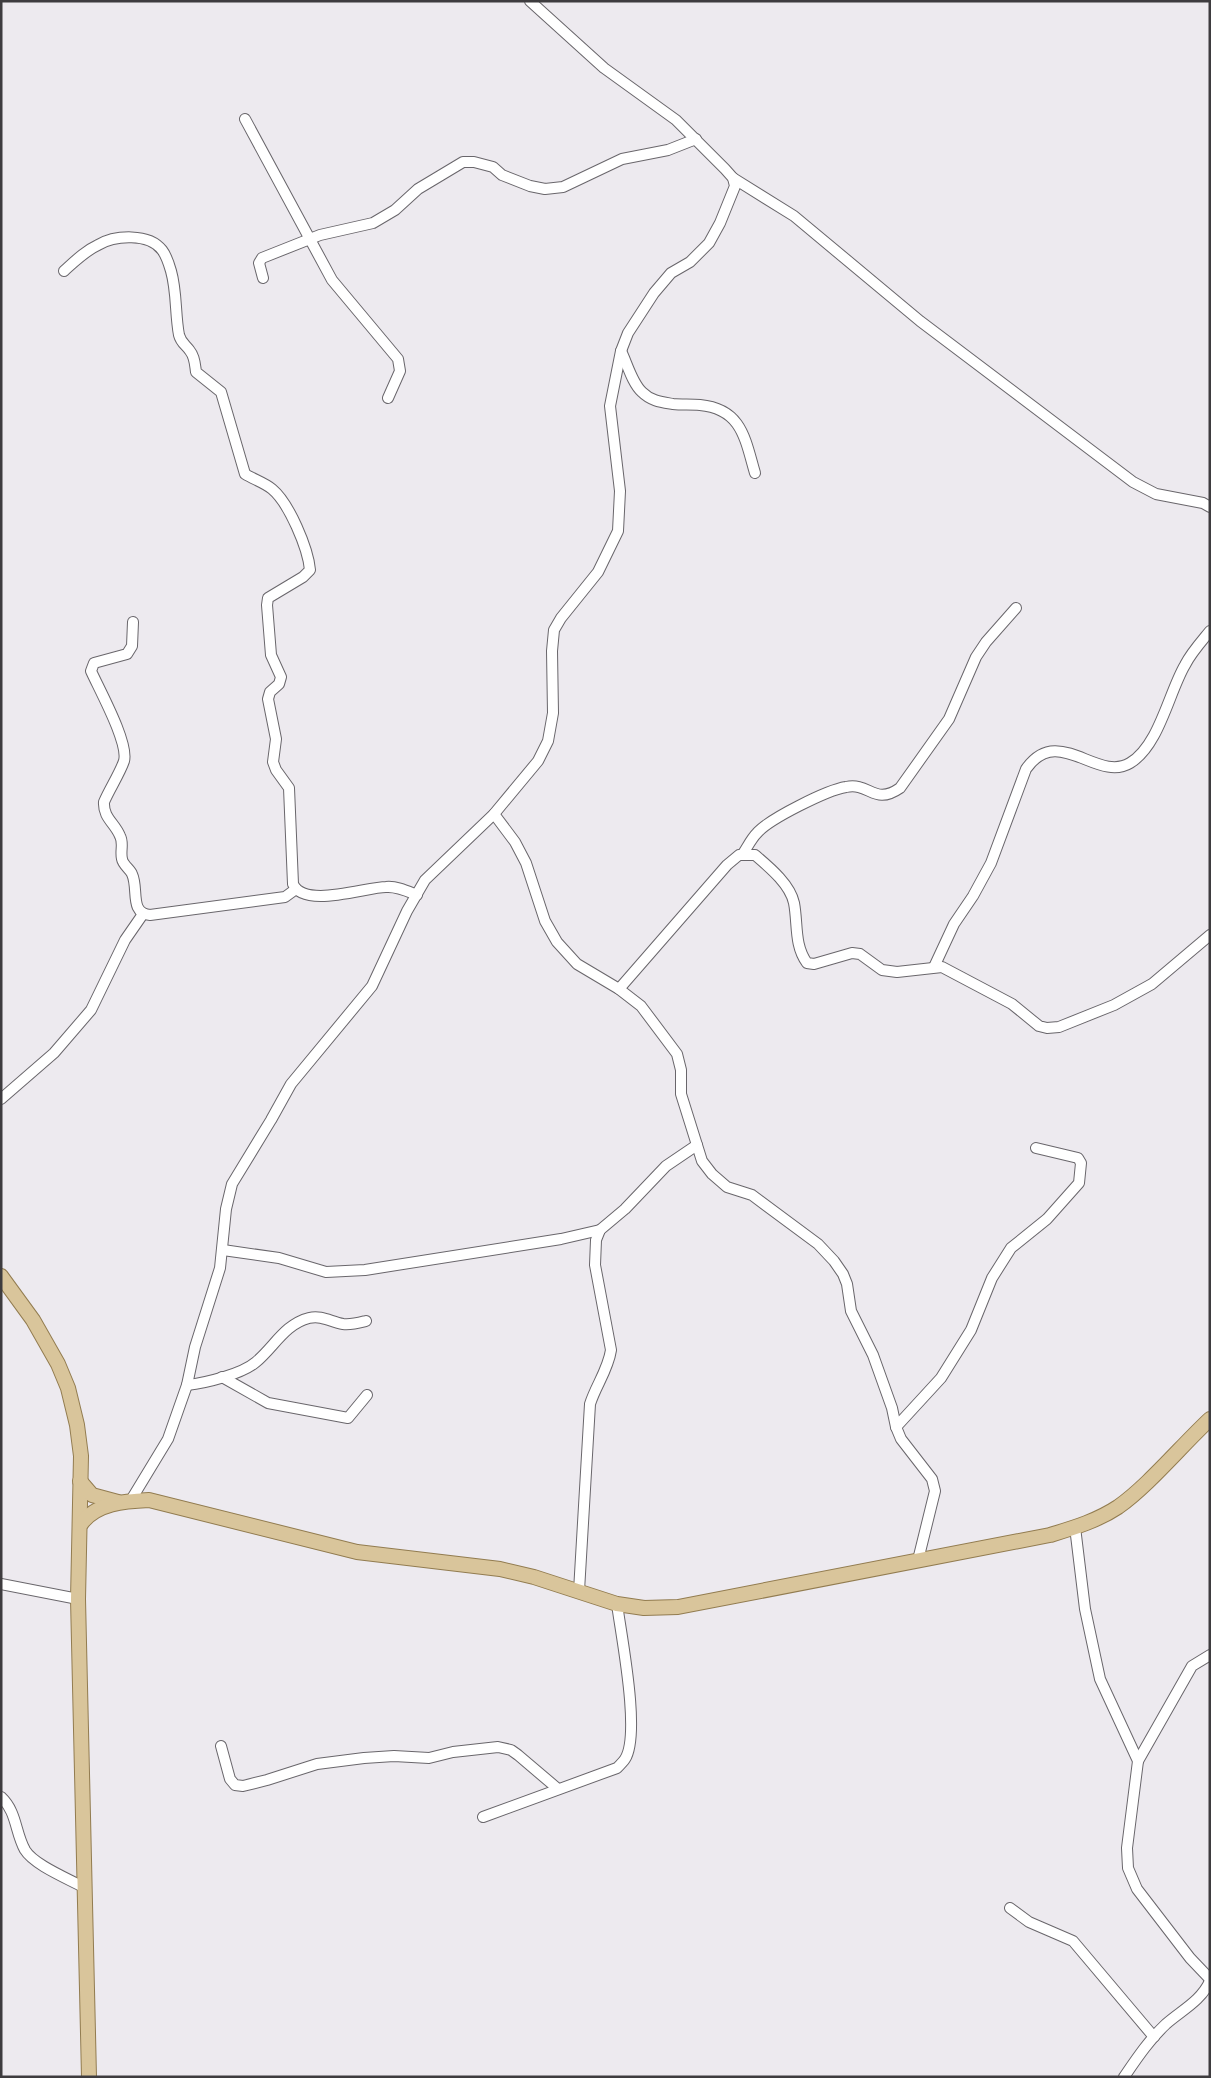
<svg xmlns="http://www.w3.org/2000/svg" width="1211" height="2078" font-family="'PT Sans',sans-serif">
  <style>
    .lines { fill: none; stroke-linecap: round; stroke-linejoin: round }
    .minor-casing { stroke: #69666b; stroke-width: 12 }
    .major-casing { stroke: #927c50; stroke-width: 16 }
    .minor { stroke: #fff; stroke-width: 10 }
    .major { stroke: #d9c59b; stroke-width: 14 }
  </style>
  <rect width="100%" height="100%" fill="#edeaef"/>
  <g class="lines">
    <!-- minor casing -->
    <g class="minor-casing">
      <g id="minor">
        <polyline points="245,119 332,280 398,359 400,371 388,398"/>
        <polyline points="733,178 794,216 920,321 1133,482 1156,494 1203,503 1210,507"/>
        <path d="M64,271C75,261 85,251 98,245C115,235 149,233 162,250C166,255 169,264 171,271C177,292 175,314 179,335C181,343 186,345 190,351C195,357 195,365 196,372L221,392L245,474C253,479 265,483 272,489C289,503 308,548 310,570L303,577L268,598L267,605L271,655L281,677L279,684L270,692L268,699L276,739L273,762L276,770L289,788L293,884C304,909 366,887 386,887C397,886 407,891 417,895"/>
        <polyline points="263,278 259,263 262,258 320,235 373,223 395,210 418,189 463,162 474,162 493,167 502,175 530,186 545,189 563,187 622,159 668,150 696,139"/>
        <path d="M621,351C627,363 632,383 642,392C651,401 661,402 673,404C682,405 691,404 700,405C742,409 745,439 755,473"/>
        <path d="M133,622L132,646L127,654L94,663L91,671C99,689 129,743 124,761C120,773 109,790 104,802C103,818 115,823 120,836C124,843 120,851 122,859C123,865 130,869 132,874C139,889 129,913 150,915L285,897L296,889"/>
        <polyline points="494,814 515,842 526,863 545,921 557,942 577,964 619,989 641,1006 677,1054 681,1070 681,1094 702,1161 712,1174 727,1187 752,1195 818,1244 834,1261 843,1274 847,1284 851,1311 873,1355 892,1408 896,1427 901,1439 932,1479 935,1491 918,1560"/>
        <path d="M742,855C747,848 751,839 757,833C769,819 827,790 846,787C870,782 874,806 900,788L949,719L976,657L986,642L1016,608"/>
        <path d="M934,967L954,924L973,896L991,863L1026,769C1058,723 1097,783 1130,763C1159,746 1169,692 1185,665C1191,653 1201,642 1210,631"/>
        <path d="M619,989L727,865L739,855H755C769,867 790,884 794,903C798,924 794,945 807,963L814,964L852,953L860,954L882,970L897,972L942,967L1012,1004L1039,1026L1047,1028L1059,1027L1114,1005L1152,984L1210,935"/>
        <polyline points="1,1099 54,1053 91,1010 125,940 143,914"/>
        <polyline points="223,1250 279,1258 326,1272 365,1270 561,1239 600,1230"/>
        <polyline points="222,1377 268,1403 348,1418 367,1395"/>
        <path d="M187,1385C206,1383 242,1374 256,1362C274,1347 285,1324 309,1318C322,1315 331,1322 343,1324C351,1325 358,1323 366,1321"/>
        <polyline points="896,1427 941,1378 971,1330 992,1278 1011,1248 1047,1219 1079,1183 1081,1163 1078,1158 1036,1148"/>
        <polyline points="131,1500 168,1439 187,1385 195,1347 220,1268 226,1209 232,1184 271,1120 291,1084 372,986 407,911 425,880 494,814 538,761 548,741 553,713 552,651 554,630 561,618 598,572 618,531 620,491 610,406 621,351 628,333 654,293 671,273 690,262 709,243 720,223 735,186 733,178 725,169 676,120 604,68 530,1"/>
        <polyline points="1075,1527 1085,1609 1100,1679 1138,1761 1127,1848 1128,1868 1137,1889 1190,1958 1210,1979"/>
        <polyline points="1,1584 78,1599"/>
        <path d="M579,1591L590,1404C596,1385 608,1370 611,1350L595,1265L596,1240L600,1230L625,1209L666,1166L697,1145"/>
        <polyline points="221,1746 230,1779 235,1785 243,1786 267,1780 317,1764 364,1758 394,1756 429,1758 453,1752 498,1747 511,1750 518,1755 558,1789"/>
        <polyline points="1138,1761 1192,1666 1210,1655"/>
        <path d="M1,1797C17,1812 15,1832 25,1850C34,1865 69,1879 85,1888"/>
        <path d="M483,1817L617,1768C620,1765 623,1762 625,1759C641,1734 621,1635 617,1604"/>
        <polyline points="1010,1908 1029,1922 1073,1941 1154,2037"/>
        <path d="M1124,2077C1137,2058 1149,2040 1166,2024C1182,2010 1201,2001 1210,1981"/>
      </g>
    </g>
    <!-- major casing -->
    <g class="major-casing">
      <g id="major">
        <polyline points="1,1276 33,1320 58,1364 68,1388 77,1425 81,1456 78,1599 89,2077"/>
        <polyline points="80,1481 92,1495 118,1502"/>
        <path d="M81,1524C96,1503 125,1501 149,1500L357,1552L500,1569L534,1577L617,1604L644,1608L678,1607L1050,1535C1073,1528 1097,1521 1118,1507C1148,1486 1182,1445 1210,1419"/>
      </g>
    </g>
    <!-- minor -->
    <use href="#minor" class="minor"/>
    <!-- major -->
    <use href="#major" class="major"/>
  </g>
  <!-- border -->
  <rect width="1211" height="2078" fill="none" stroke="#3e3c3f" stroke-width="5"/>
</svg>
